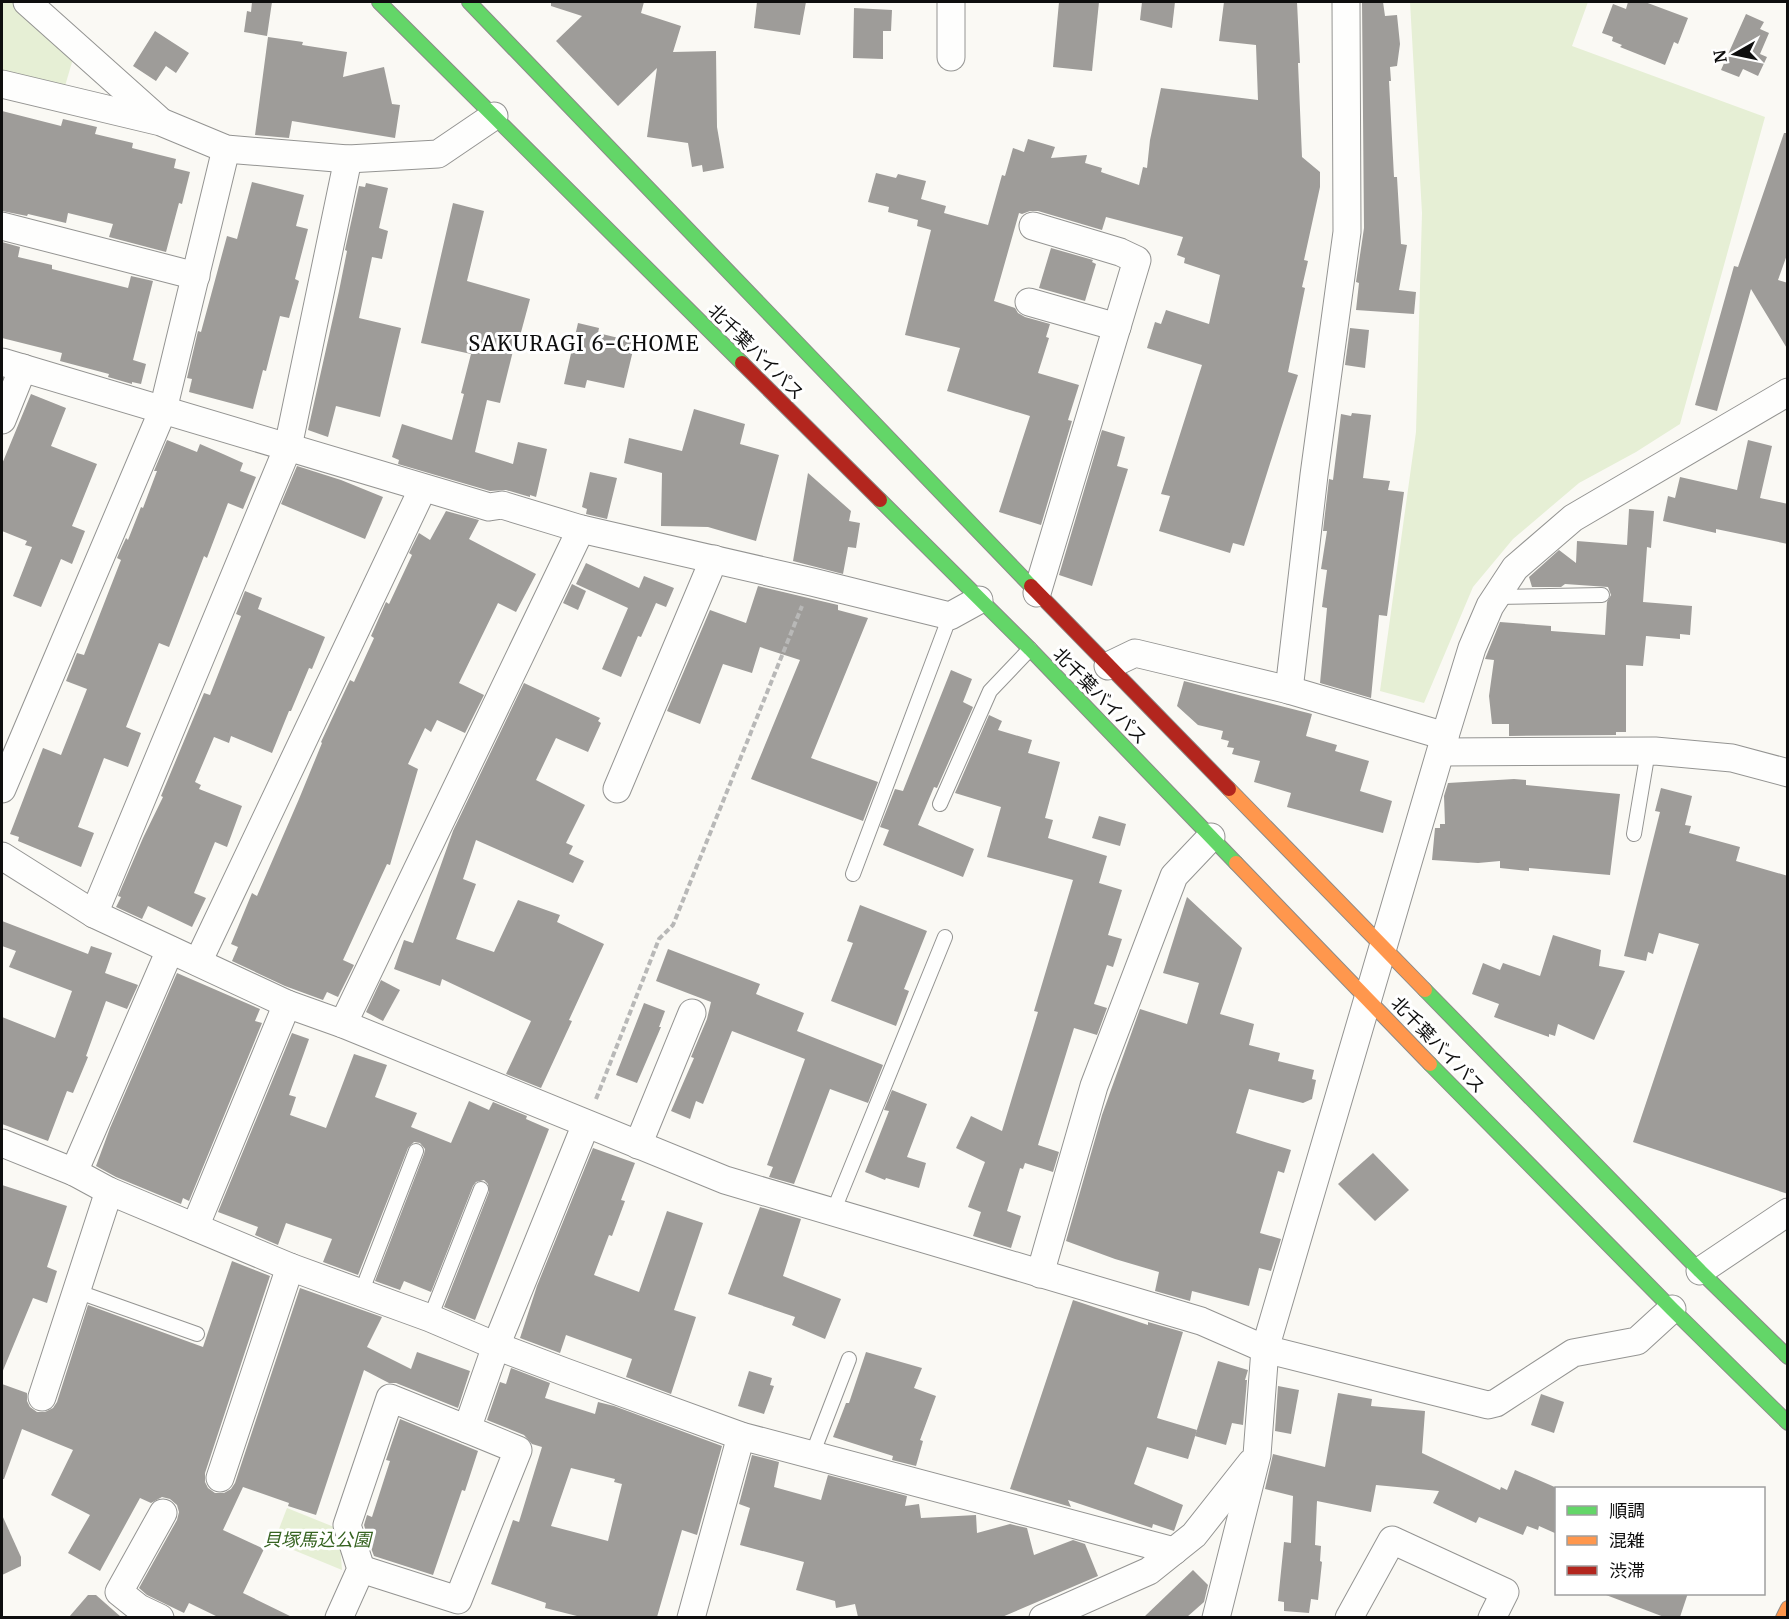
<svg xmlns="http://www.w3.org/2000/svg" width="1789" height="1619" font-family="Merriweather,'Noto Sans JP',serif">
  <style>
    .green { fill: #e6efd5 }
    .building { fill: #9e9c99; fill-rule: evenodd }
    .lines { fill: none; stroke-linecap: round; stroke-linejoin: round }
    .lane-casing { stroke: #949492; stroke-width: 16 }
    .street-casing { stroke: #949492; stroke-width: 29 }
    .fast-casing { stroke: #8b8a88; stroke-width: 16 }
    .slow-casing { stroke: #8b8a88; stroke-width: 16 }
    .jam-casing { stroke: #8b8a88; stroke-width: 16 }
    .path { stroke: #b8b8b7; stroke-width: 4; stroke-dasharray: 6 3; stroke-linecap: butt }
    .lane { stroke: #fefefd; stroke-width: 14 }
    .street { stroke: #fefefd; stroke-width: 27 }
    .fast { stroke: #63d668; stroke-width: 14 }
    .slow { stroke: #ff974d; stroke-width: 14 }
    .jam { stroke: #b3261e; stroke-width: 14 }
    .labels { text-anchor: middle; stroke-width: 6; stroke-linejoin: round; paint-order: stroke }
    .street-label { font-size: 18px; fill: #0e0e0e; stroke: #fff }
    .park-label { font-size: 18px; font-style: italic; fill: #366321; stroke: #fff }
    .neighbourhood-label { font-size: 20px; letter-spacing: 1.5px; fill: #0e0e0e; stroke: #fff }
  </style>
  <rect width="100%" height="100%" fill="#faf9f4"/>
  <!-- green -->
  <g class="green">
    <polygon points="2,2 23,2 75,52 65,86 2,70"/>
    <polygon points="1410,2 1588,2 1572,46 1765,117 1680,424 1636,452 1579,483 1513,539 1473,587 1424,703 1380,691 1416,432 1422,213"/>
    <polygon points="287,1508 339,1529 342,1570 274,1542"/>
  </g>
  <!-- building -->
  <g class="building">
    <polygon points="252,2 272,2 267,36 244,32 247,11 251,12"/>
    <polygon points="551,2 644,2 641,13 681,26 673,52 716,51 717,127 724,168 703,172 702,165 692,167 688,143 647,137 657,68 618,106 556,41 582,16 551,6"/>
    <polygon points="757,2 806,2 800,35 754,28"/>
    <polygon points="1059,2 1099,2 1092,71 1053,67"/>
    <polygon points="1142,2 1175,2 1172,28 1140,20"/>
    <polygon points="1224,2 1297,2 1300,63 1298,63 1302,157 1320,172 1320,187 1304,260 1308,261 1302,287 1305,288 1288,372 1298,375 1244,546 1233,543 1230,553 1159,531 1170,496 1161,494 1202,365 1147,348 1155,322 1161,324 1166,310 1209,324 1220,275 1184,263 1185,258 1177,255 1183,237 1106,217 1102,230 1038,211 1030,211 1022,214 1019,213 994,301 1015,308 1018,313 1025,317 1050,324 1046,337 1049,338 1038,373 1079,385 1068,420 1072,421 1041,525 999,512 1030,416 947,391 960,348 905,335 931,230 917,226 918,220 888,212 889,207 868,202 876,173 896,178 898,174 926,181 921,199 946,206 944,213 988,225 1002,175 1005,176 1013,148 1024,152 1028,139 1055,147 1051,158 1087,155 1085,163 1102,168 1101,172 1139,185 1143,167 1147,168 1150,140 1161,88 1258,100 1256,45 1219,41"/>
    <polygon points="1362,2 1383,2 1385,16 1397,15 1400,44 1397,66 1390,67 1391,81 1389,81 1394,177 1397,177 1401,244 1407,245 1399,290 1416,292 1414,314 1356,310 1359,283 1356,282 1364,228"/>
    <polygon points="1628,2 1645,2 1688,18 1678,44 1674,42 1665,65 1620,47 1622,45 1612,41 1613,37 1602,33 1613,4 1626,9"/>
    <polygon points="854,8 892,10 891,31 883,31 883,59 853,58"/>
    <polygon points="1746,14 1764,22 1760,29 1769,33 1760,54 1767,57 1758,76 1743,69 1739,77 1721,70"/>
    <polygon points="155,31 189,53 176,73 166,66 156,81 133,66"/>
    <polygon points="268,37 303,42 302,45 347,52 343,77 384,67 392,104 400,105 395,138 292,121 289,138 255,135"/>
    <polygon points="2,111 61,126 63,119 97,127 95,134 133,143 132,148 176,159 174,168 190,172 182,204 179,203 166,252 109,237 113,224 68,213 66,223 28,214 27,216 2,211"/>
    <polygon points="1784,133 1788,133 1788,252 1778,280 1788,283 1788,350 1751,289 1717,411 1695,405 1734,266 1738,267"/>
    <polygon points="252,182 304,195 296,226 308,229 295,279 299,281 289,318 280,316 266,371 263,370 253,409 189,392 192,379 187,378 198,331 201,332 227,236 237,239"/>
    <polygon points="366,183 388,188 379,228 388,231 382,259 372,257 359,318 401,328 380,417 336,406 328,437 308,430 339,291 347,251 345,250 359,186 365,187"/>
    <polygon points="453,203 484,211 467,281 530,299 520,336 517,335 500,403 487,400 475,452 513,464 518,442 547,449 536,497 530,495 530,497 506,490 490,491 398,464 399,460 392,457 402,424 452,440 464,394 461,393 471,354 421,343"/>
    <polygon points="2,242 20,247 18,257 52,265 52,269 128,288 131,276 153,281 133,360 146,364 141,384 132,382 132,384 108,377 109,374 60,361 62,353 2,338"/>
    <polygon points="1051,248 1093,260 1092,262 1096,264 1085,301 1039,288"/>
    <polygon points="578,323 599,328 598,333 635,342 624,388 587,380 585,388 564,384"/>
    <polygon points="1350,328 1369,330 1365,368 1345,365"/>
    <polygon points="31,394 66,408 51,446 97,464 72,526 85,531 72,564 61,559 41,607 13,596 32,547 25,545 27,541 2,531 2,464"/>
    <polygon points="694,409 745,424 740,444 779,455 756,541 708,527 661,526 662,473 624,463 629,438 682,451"/>
    <polygon points="1352,413 1371,415 1363,478 1390,481 1388,490 1404,492 1387,616 1379,615 1371,698 1320,683 1327,608 1322,607 1327,570 1321,569 1327,531 1323,531 1329,479 1333,480 1341,414 1351,416"/>
    <polygon points="1102,430 1125,437 1117,466 1128,469 1092,586 1059,575"/>
    <polygon points="167,440 197,452 200,444 223,454 243,463 240,471 256,477 243,509 228,503 207,558 204,556 169,647 159,643 126,727 141,733 128,767 104,758 78,827 94,833 81,867 18,841 19,837 10,834 43,748 61,755 87,689 66,681 77,653 84,655 121,560 117,558 120,551 126,538 128,540 141,507 143,508 157,471 154,471"/>
    <polygon points="1748,440 1772,446 1760,498 1788,504 1788,544 1716,529 1716,533 1663,521 1668,496 1675,498 1680,477 1737,490"/>
    <polygon points="297,466 341,480 383,497 365,539 281,504"/>
    <polygon points="590,472 617,478 607,519 586,514 587,509 582,507"/>
    <polygon points="808,473 851,511 849,521 860,523 856,548 848,547 843,574 793,561"/>
    <polygon points="1629,509 1654,511 1651,548 1647,547 1643,602 1692,606 1690,635 1680,634 1680,639 1646,636 1643,666 1626,665 1626,732 1616,732 1616,735 1509,736 1509,724 1492,724 1489,696 1494,660 1485,659 1500,622 1551,626 1551,631 1605,635 1607,602 1611,595 1608,587 1565,584 1561,587 1532,587 1529,577 1559,550 1576,563 1577,541 1627,545"/>
    <polygon points="446,511 479,520 469,539 536,574 516,612 498,603 459,683 484,695 465,733 437,720 431,732 425,728 408,764 418,769 390,865 387,864 343,960 354,965 338,997 327,992 323,1000 285,986 232,961 238,947 231,944 252,893 257,896 299,799 322,743 321,742 350,680 354,682 374,638 371,636 386,602 389,604 412,555 409,553 419,533 430,540"/>
    <polygon points="586,563 639,588 644,576 674,588 666,607 656,603 641,637 638,636 621,677 602,669 628,608 576,584"/>
    <polygon points="572,584 586,591 578,610 563,603"/>
    <polygon points="758,586 838,605 838,610 868,618 811,758 878,782 863,821 751,779 800,660 760,647 752,673 723,664 700,724 667,711 710,610 746,623"/>
    <polygon points="245,591 262,598 258,609 325,637 312,669 309,668 291,711 289,711 272,753 231,736 229,743 214,737 195,782 201,785 199,789 242,806 227,847 215,842 194,893 206,898 192,927 148,906 142,919 116,907 121,897 118,896 143,838 163,797 161,796 204,693 210,695 241,616 236,614"/>
    <polygon points="951,670 972,679 963,702 973,707 937,788 934,787 918,825 974,849 963,877 883,845 889,830 880,827 895,789 903,791"/>
    <polygon points="1184,681 1312,714 1306,736 1337,745 1335,751 1369,761 1360,791 1392,801 1383,833 1287,807 1291,793 1254,782 1260,761 1232,754 1234,748 1227,747 1229,741 1221,739 1223,731 1198,725 1177,706"/>
    <polygon points="524,683 600,718 598,721 601,723 588,752 556,738 536,780 585,805 566,843 573,846 569,854 584,861 573,883 476,840 463,879 476,884 456,939 494,952 518,900 560,915 557,922 604,944 569,1020 572,1021 541,1088 506,1074 531,1021 442,979 440,986 394,969 404,940 413,943 453,831"/>
    <polygon points="989,715 1002,721 998,730 1032,740 1028,753 1060,762 1045,818 1053,820 1048,838 1107,856 1099,883 1122,890 1108,935 1122,939 1113,967 1107,965 1094,1004 1107,1008 1097,1035 1074,1028 1038,1145 1059,1152 1053,1172 1025,1163 1023,1169 1020,1168 1007,1211 1021,1216 1011,1248 973,1236 981,1212 968,1207 985,1162 956,1148 971,1116 1002,1131 1038,1012 1034,1011 1073,880 987,857 1001,807 955,793"/>
    <polygon points="1514,779 1526,780 1526,785 1620,794 1610,875 1529,868 1529,871 1500,868 1500,861 1478,863 1432,860 1435,828 1440,828 1440,824 1445,824 1444,796 1448,783"/>
    <polygon points="1661,788 1692,796 1685,825 1691,826 1689,833 1740,847 1736,861 1788,876 1788,1194 1633,1142 1699,944 1659,933 1653,954 1648,952 1646,961 1624,956 1660,812 1655,811"/>
    <polygon points="1099,816 1126,824 1120,846 1092,838"/>
    <polygon points="1187,897 1242,948 1220,1014 1254,1024 1249,1045 1280,1053 1278,1061 1314,1070 1312,1079 1316,1080 1312,1099 1303,1103 1249,1089 1236,1133 1291,1150 1284,1173 1278,1171 1260,1233 1281,1239 1271,1271 1259,1268 1249,1306 1192,1291 1190,1301 1155,1291 1159,1272 1115,1259 1066,1241 1102,1115 1140,1009 1187,1024 1199,983 1163,973"/>
    <polygon points="860,905 927,931 904,989 909,991 896,1026 831,1001 853,943 847,941"/>
    <polygon points="2,921 88,954 91,946 112,953 105,973 138,985 127,1009 106,1001 86,1056 88,1057 73,1093 67,1091 48,1141 2,1124 2,1017 55,1038 72,991 9,967 16,951 2,946"/>
    <polygon points="1553,935 1601,950 1599,966 1625,971 1594,1040 1558,1024 1555,1036 1549,1034 1549,1037 1494,1017 1499,1004 1472,994 1483,963 1500,970 1503,963 1540,976"/>
    <polygon points="668,949 760,984 756,994 804,1013 797,1031 883,1065 868,1103 830,1089 794,1184 769,1177 773,1167 767,1165 805,1059 732,1031 703,1104 696,1101 690,1119 671,1111 694,1058 691,1057 707,1019 711,1002 656,981"/>
    <polygon points="177,973 260,1009 255,1021 262,1023 189,1201 183,1198 181,1204 116,1177 96,1166 110,1128"/>
    <polygon points="381,980 400,990 383,1021 366,1012"/>
    <polygon points="644,1003 665,1011 659,1027 661,1027 637,1083 616,1075"/>
    <polygon points="292,1033 309,1039 289,1095 296,1097 290,1115 326,1128 354,1054 387,1065 375,1097 417,1113 411,1127 451,1143 469,1101 489,1110 493,1102 527,1116 526,1119 549,1129 475,1320 444,1307 489,1192 488,1184 484,1180 476,1182 473,1186 431,1292 404,1281 400,1290 375,1281 424,1154 425,1149 420,1143 414,1142 408,1148 358,1275 323,1262 332,1239 286,1223 278,1245 255,1235 258,1227 218,1212"/>
    <polygon points="892,1090 927,1104 907,1157 926,1163 919,1188 886,1178 885,1180 865,1172 889,1111 884,1110"/>
    <polygon points="593,1148 635,1163 621,1200 625,1201 612,1236 609,1235 594,1275 639,1292 667,1211 703,1223 674,1310 696,1317 671,1394 626,1377 632,1359 566,1335 560,1353 520,1338 537,1286"/>
    <polygon points="1373,1153 1409,1190 1375,1221 1338,1184"/>
    <polygon points="2,1185 67,1206 47,1267 57,1271 47,1303 33,1298 2,1373"/>
    <polygon points="760,1207 801,1219 783,1276 841,1299 825,1339 792,1325 795,1317 728,1294"/>
    <polygon points="232,1261 270,1276 205,1473 205,1482 208,1488 215,1493 224,1493 231,1489 235,1483 300,1288 382,1317 367,1347 411,1369 417,1352 470,1371 458,1408 396,1383 389,1383 364,1370 316,1515 288,1506 289,1503 243,1487 223,1530 264,1549 243,1593 292,1617 218,1617 189,1603 184,1613 147,1595 139,1588 177,1520 179,1512 177,1505 170,1499 162,1497 151,1503 140,1498 100,1571 68,1553 90,1515 51,1495 73,1450 22,1429 4,1479 2,1479 2,1384 27,1393 27,1401 30,1407 37,1412 45,1412 53,1408 57,1402 88,1305 203,1347"/>
    <polygon points="1073,1300 1148,1325 1148,1322 1183,1332 1157,1418 1197,1430 1188,1459 1147,1447 1134,1484 1183,1505 1174,1531 1153,1524 1152,1528 1068,1500 1071,1507 1010,1489"/>
    <polygon points="866,1352 922,1368 914,1388 936,1396 920,1440 923,1441 916,1466 892,1460 893,1456 833,1437 846,1403 849,1403"/>
    <polygon points="1218,1361 1248,1370 1245,1380 1247,1380 1243,1425 1232,1423 1226,1445 1195,1436"/>
    <path d="M511,1368L550,1383L545,1398L595,1414L598,1402L614,1406L722,1446L697,1535L682,1530L657,1617H581L545,1608L546,1603L491,1584L513,1520L519,1522L542,1447L532,1444L524,1435L487,1420L500,1382L506,1384ZM571,1468L615,1479L614,1482L622,1484L608,1541L551,1526Z"/>
    <polygon points="749,1371 772,1378 770,1385 774,1386 764,1414 738,1406"/>
    <polygon points="1278,1386 1299,1390 1291,1434 1275,1431"/>
    <polygon points="1338,1393 1372,1399 1371,1406 1425,1411 1422,1453 1500,1490 1501,1487 1507,1490 1515,1470 1557,1488 1557,1534 1539,1526 1538,1530 1527,1526 1523,1535 1479,1517 1476,1523 1433,1503 1439,1491 1376,1485 1371,1512 1317,1501 1315,1545 1321,1546 1320,1561 1322,1562 1318,1600 1311,1599 1309,1613 1284,1611 1284,1602 1278,1601 1284,1542 1291,1543 1293,1496 1265,1489 1273,1454 1325,1467"/>
    <polygon points="1541,1394 1564,1402 1554,1433 1531,1425"/>
    <polygon points="400,1419 478,1451 465,1491 462,1490 433,1575 374,1556 369,1543 371,1540 368,1539 364,1525 367,1515 372,1517 390,1461 386,1460"/>
    <polygon points="752,1455 779,1462 774,1487 821,1500 828,1475 907,1496 905,1506 919,1504 921,1518 976,1515 977,1533 1010,1524 1027,1528 1034,1555 1073,1540 1085,1544 1098,1576 1002,1617 858,1617 855,1604 836,1608 835,1601 796,1590 804,1562 740,1545 750,1508 739,1504"/>
    <polygon points="2,1515 21,1557 21,1566 2,1575"/>
    <polygon points="1193,1570 1208,1585 1204,1602 1187,1617 1144,1617"/>
    <polygon points="1606,1593 1688,1593 1680,1617 1664,1617 1606,1595"/>
    <polygon points="88,1595 96,1595 121,1617 69,1617"/>
  </g>
  <g class="lines">
    <!-- lane casing -->
    <g class="lane-casing">
      <g id="lane">
        <polyline points="1496,597 1602,595"/>
        <polyline points="940,804 990,691 1030,649"/>
        <polyline points="1634,834 1648,751"/>
        <polyline points="853,874 950,616"/>
        <polyline points="833,1212 945,937"/>
        <polyline points="76,1291 197,1334"/>
        <polyline points="361,1293 416,1151"/>
        <polyline points="430,1318 481,1189"/>
        <polyline points="812,1455 849,1359"/>
      </g>
    </g>
    <!-- street casing -->
    <g class="street-casing">
      <g id="street">
        <polyline points="27,2 158,119"/>
        <polyline points="951,2 951,57"/>
        <polyline points="2,84 161,122 226,149 348,159 438,154 494,116"/>
        <polyline points="2,226 196,276"/>
        <polyline points="1033,226 1120,252 1137,260 1037,593"/>
        <polyline points="1029,302 1117,327"/>
        <polyline points="2,362 489,507 502,505 581,529 812,582 950,616 979,600"/>
        <polyline points="2,420 23,368"/>
        <polyline points="1108,666 1135,653 1289,690 1445,736"/>
        <polyline points="1289,690 1314,475 1347,232 1346,2"/>
        <polyline points="1441,752 1655,751 1732,758 1788,773"/>
        <polyline points="2,789 163,410 226,149"/>
        <polyline points="617,789 714,559"/>
        <polyline points="2,856 94,914 287,1004 343,1024 725,1180 1201,1321 1265,1349 1488,1405 1496,1403 1573,1353 1637,1341 1672,1309"/>
        <polyline points="94,914 288,447 348,159"/>
        <polyline points="198,962 423,488"/>
        <polyline points="343,1024 581,529"/>
        <polyline points="2,1143 74,1172 109,1191 290,1267 430,1318 496,1346 565,1372 741,1436 1174,1551"/>
        <polyline points="638,1145 692,1013"/>
        <polyline points="74,1172 170,950"/>
        <polyline points="195,1227 287,1004"/>
        <polyline points="1700,1271 1788,1212"/>
        <polyline points="1040,1274 1094,1086 1174,876 1211,837"/>
        <polyline points="42,1397 109,1191"/>
        <polyline points="220,1478 290,1267"/>
        <polyline points="361,1569 458,1600 518,1450 467,1429 496,1346 586,1124"/>
        <polyline points="160,1618 139,1608 119,1592 163,1513"/>
        <polyline points="339,1618 361,1569 347,1525 390,1398 467,1429"/>
        <polyline points="691,1618 741,1436"/>
        <polyline points="1043,1618 1149,1571 1194,1535 1251,1463"/>
        <polyline points="1216,1618 1257,1455 1265,1349 1445,736 1472,648 1490,606 1515,568 1573,518 1788,392"/>
        <polyline points="1349,1618 1392,1540 1505,1592 1492,1618"/>
      </g>
    </g>
    <!-- fast casing -->
    <g class="fast-casing">
      <g id="fast">
        <polyline points="379,2 742,363"/>
        <polyline points="469,2 1031,586"/>
        <polyline points="880,500 1030,649 1236,863"/>
        <polyline points="1425,990 1700,1271 1788,1357"/>
        <polyline points="1430,1064 1672,1309 1788,1423"/>
      </g>
    </g>
    <!-- slow casing -->
    <g class="slow-casing">
      <g id="slow">
        <polyline points="1229,789 1425,990"/>
        <polyline points="1236,863 1430,1064"/>
        <polyline points="1783,1618 1788,1608"/>
      </g>
    </g>
    <!-- jam casing -->
    <g class="jam-casing">
      <g id="jam">
        <polyline points="742,363 880,500"/>
        <polyline points="1031,586 1229,789"/>
      </g>
    </g>
    <!-- path -->
    <polyline class="path" points="596,1099 659,939 673,925 802,606"/>
    <!-- lane -->
    <use href="#lane" class="lane"/>
    <!-- street -->
    <use href="#street" class="street"/>
    <!-- fast -->
    <use href="#fast" class="fast"/>
    <!-- slow -->
    <use href="#slow" class="slow"/>
    <!-- jam -->
    <use href="#jam" class="jam"/>
  </g>
  <g class="labels">
    <!-- street labels -->
    <g class="street-label">
      <text transform="translate(756 352) rotate(45)" y="6">北千葉バイパス</text>
      <text transform="translate(1100 696) rotate(46)" y="6">北千葉バイパス</text>
      <text transform="translate(1438 1045) rotate(46)" y="6">北千葉バイパス</text>
    </g>
    <!-- park labels -->
    <g class="park-label">
      <text x="317" y="1546">貝塚馬込公園</text>
    </g>
    <!-- neighbourhood labels -->
    <g class="neighbourhood-label">
      <text x="584" y="351">SAKURAGI 6-CHOME</text>
    </g>
  </g>
  <!-- border -->
  <rect width="1789" height="1619" fill="none" stroke="#0e0e0e" stroke-width="6"/>
  <!-- legend -->
  <rect x="1555" y="1487" width="210" height="108" fill="#ffffff" stroke="#9f9f9f" stroke-width="1.5"/>
  <rect x="1567" y="1506" width="30" height="9" fill="#63d668" stroke="#9f9f9f" stroke-width="1.5"/>
  <text x="1609" y="1517" font-size="18" fill="#0e0e0e">順調</text>
  <rect x="1567" y="1536" width="30" height="9" fill="#ff974d" stroke="#9f9f9f" stroke-width="1.5"/>
  <text x="1609" y="1547" font-size="18" fill="#0e0e0e">混雑</text>
  <rect x="1567" y="1566" width="30" height="9" fill="#b3261e" stroke="#9f9f9f" stroke-width="1.5"/>
  <text x="1609" y="1577" font-size="18" fill="#0e0e0e">渋滞</text>
  <!-- north arrow -->
  <g transform="translate(1735 54) rotate(261)" stroke="#ffffff" stroke-width="4.5" paint-order="stroke">
  <path d="M0-4.5L10 22L0 15L-10 22Z" fill="#0e0e0e"/>
  <text y="-9" font-size="16" font-weight="bold" text-anchor="middle" fill="#0e0e0e">N</text>
  </g>
</svg>
